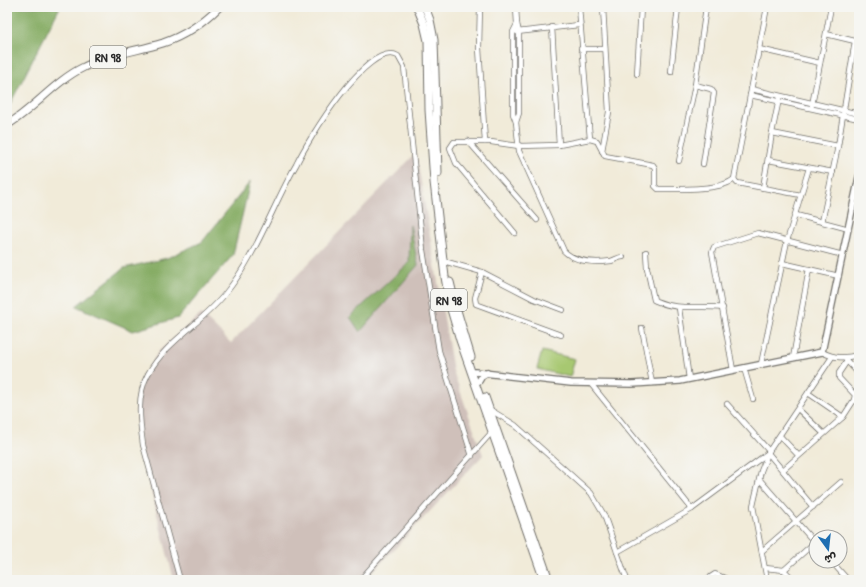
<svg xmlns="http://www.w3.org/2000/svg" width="866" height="587" font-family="'Patrick Hand','Playpen Sans Arabic',sans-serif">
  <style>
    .industrial { fill: #cfc0ba }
    .green { fill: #a7c871; stroke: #697a4e }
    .forest { fill: #85ac63; stroke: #586c47 }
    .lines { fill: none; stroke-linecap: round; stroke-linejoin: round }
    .minor-casing { stroke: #706e68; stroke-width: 6 }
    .tertiary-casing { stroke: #706e68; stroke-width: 8 }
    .primary-casing { stroke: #706e68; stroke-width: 9 }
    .minor { stroke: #fff; stroke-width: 4.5 }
    .tertiary { stroke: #fff; stroke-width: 5.5 }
    .primary { stroke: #fff; stroke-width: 7 }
    .labels { text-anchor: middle; stroke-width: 3; stroke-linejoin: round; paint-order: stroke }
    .shield { fill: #f6f6f2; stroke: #686867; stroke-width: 1 }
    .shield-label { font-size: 13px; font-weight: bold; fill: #2b2b2b }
  </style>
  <rect width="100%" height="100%" fill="#f6f6f2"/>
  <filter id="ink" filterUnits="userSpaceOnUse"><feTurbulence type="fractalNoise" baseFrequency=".025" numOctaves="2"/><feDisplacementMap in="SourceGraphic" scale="8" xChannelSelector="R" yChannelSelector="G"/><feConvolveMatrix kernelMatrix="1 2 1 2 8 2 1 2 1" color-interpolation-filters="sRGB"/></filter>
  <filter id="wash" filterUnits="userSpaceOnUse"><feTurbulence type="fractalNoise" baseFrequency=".012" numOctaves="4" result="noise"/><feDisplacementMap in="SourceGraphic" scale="16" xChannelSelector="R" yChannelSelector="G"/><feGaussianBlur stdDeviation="0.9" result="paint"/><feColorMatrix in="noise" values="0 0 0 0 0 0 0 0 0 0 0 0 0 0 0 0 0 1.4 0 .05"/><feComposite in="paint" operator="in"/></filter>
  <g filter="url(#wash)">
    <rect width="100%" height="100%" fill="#f1ebd9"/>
    <!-- industrial -->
    <polygon class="industrial" points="416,153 453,371 483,455 365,580 174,580 140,448 136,406 139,384 158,352 201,314 231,343"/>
    <!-- green -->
    <polygon class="green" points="542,351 575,359 570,377 537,369"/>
    <!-- forest -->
    <g class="forest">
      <polygon points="7,7 60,7 7,110"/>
      <polygon points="250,182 233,255 178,318 133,331 76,306 124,268 167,258 202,242"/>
      <polygon points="410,225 418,265 360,332 350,317 409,263"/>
    </g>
  </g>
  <g filter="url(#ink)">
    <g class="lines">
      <!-- minor casing -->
      <g class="minor-casing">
        <g id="minor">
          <polyline points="480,7 479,48 485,142"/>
          <polyline points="579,7 590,139"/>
          <polyline points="767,7 734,179 737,183 801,195"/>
          <path d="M517,24L513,32V114L516,122L519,151L564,251C575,262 595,263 611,261C615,260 618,257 623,257"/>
          <polyline points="552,27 559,145"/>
          <polyline points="517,32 579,25"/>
          <polyline points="826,34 859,42"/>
          <polyline points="581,49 605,49"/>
          <polyline points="759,49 820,63"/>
          <polyline points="671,72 678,7"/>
          <polyline points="637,74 641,7"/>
          <polyline points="695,85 711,89 714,93 703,164"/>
          <polyline points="751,89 859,114"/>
          <polyline points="750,95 859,119"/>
          <polyline points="812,105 831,7"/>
          <polyline points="516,122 519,113 519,32 517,24 516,7"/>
          <polyline points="772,133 838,146"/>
          <polyline points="468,141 537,220"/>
          <polyline points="602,151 609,112 603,7"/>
          <polyline points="768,160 833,172"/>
          <polyline points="679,161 695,85 706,7"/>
          <polyline points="763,188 772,133 779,99"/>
          <polyline points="796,215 849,229"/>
          <polyline points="822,222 838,146 855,41"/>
          <path d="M515,233L456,163L450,148L454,142H491L519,146L559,145L590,139L597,141L605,156L653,165L655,168V186L658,189C676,189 721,191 734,179"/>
          <path d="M646,252L647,268L654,300L656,301C679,311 699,305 723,308"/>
          <polyline points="447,262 482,272 534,299 563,310"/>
          <polyline points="782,263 839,276"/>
          <polyline points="482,272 475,298 476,304 561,335"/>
          <polyline points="679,308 689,379"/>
          <polyline points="642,328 652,383"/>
          <path d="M822,352C835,359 845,358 859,355"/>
          <polyline points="793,358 809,269"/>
          <polyline points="846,360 859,374"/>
          <polyline points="761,364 787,241 809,168"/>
          <polyline points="744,368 753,399"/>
          <polyline points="733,370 712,252 714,247 758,233 843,255"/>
          <polyline points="591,384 692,509"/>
          <polyline points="808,393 843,417"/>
          <polyline points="727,404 769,451"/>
          <polyline points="489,409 515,425 591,493 604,515 627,580"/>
          <polyline points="798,409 823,433"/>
          <polyline points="780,436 798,455"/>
          <polyline points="783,470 843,417 854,400 855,395 839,378 839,373 847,361"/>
          <polyline points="760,480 816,544"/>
          <polyline points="762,551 841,482"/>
          <polyline points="617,552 692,509 768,453 813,507"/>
          <polyline points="831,561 848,580"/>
          <polyline points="765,568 784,570 794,580"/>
          <polyline points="784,570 815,542"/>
          <path d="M180,580L143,445C140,422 136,396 148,374C166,341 202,323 225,294C256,256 272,207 296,165C307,142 368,39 398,56L404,67L423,250L439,351L472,456"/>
          <polyline points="360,580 492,432"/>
          <polyline points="706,580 715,574 729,580"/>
          <polyline points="767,580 753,506 761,471 769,451 832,357"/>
        </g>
      </g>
      <!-- tertiary casing -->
      <g class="tertiary-casing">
        <g id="tertiary">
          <polyline points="475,372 571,383 632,384 680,381 822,352 859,177"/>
          <polyline points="479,381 482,376 487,373"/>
        </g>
      </g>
      <!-- primary casing -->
      <g class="primary-casing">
        <g id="primary">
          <polyline points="417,7 424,24 428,41 429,110 434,182 445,277 450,306 460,340 544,580"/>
          <polyline points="425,7 430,20 434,40 438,173"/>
          <path d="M7,125C35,108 55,81 84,67C109,54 137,51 163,43C184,36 203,23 219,7"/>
          <polyline points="450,282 456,307 471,357"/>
          <polyline points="485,397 549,580"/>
        </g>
      </g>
      <!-- minor -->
      <use href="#minor" class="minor"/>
      <!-- tertiary -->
      <use href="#tertiary" class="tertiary"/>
      <!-- primary -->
      <use href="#primary" class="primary"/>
    </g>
  </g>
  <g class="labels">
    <!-- shield labels -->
    <g class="shield">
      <rect x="90" y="46" width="36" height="22" rx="3"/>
      <rect x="431" y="289" width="36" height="22" rx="3"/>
    </g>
    <g class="shield-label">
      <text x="108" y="62">RN 98</text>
      <text x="449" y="305">RN 98</text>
    </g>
  </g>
  <!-- margin -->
  <rect width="866" height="587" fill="none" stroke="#f6f6f2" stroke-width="24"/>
  <!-- north arrow -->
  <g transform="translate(828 549) rotate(165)"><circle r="19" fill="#f6f6f2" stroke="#a5a5a2"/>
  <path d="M0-3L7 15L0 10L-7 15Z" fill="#1f6fb2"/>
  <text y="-6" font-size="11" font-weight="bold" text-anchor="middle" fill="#2b2b2b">ش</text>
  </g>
</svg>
